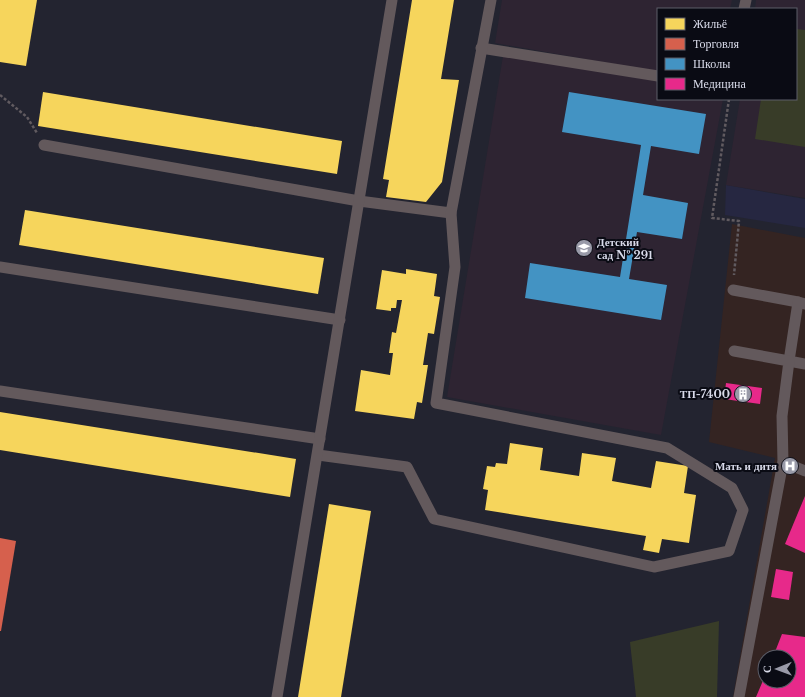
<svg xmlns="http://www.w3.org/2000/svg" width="805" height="697" font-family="'Libre Baskerville',serif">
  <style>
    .built { fill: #262741 }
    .education { fill: #2e2432 }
    .medical { fill: #342422; fill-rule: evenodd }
    .green { fill: #383c28 }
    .homes { fill: #f6d55c }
    .shops { fill: #d6604d }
    .schools { fill: #4393c3 }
    .health { fill: #e7298a }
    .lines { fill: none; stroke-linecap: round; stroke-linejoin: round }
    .path { stroke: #615b60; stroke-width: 2.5; stroke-dasharray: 3 2; stroke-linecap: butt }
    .service { stroke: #63595c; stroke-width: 11 }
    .labels { text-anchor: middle; stroke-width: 4; stroke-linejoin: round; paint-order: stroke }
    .poi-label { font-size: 11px; font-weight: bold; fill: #d8dae9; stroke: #0a0b14; text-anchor: end }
  </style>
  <rect width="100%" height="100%" fill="#232430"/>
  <!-- built -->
  <polygon class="built" points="726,185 805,199 805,228 725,215"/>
  <!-- education -->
  <g class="education">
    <polygon points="502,0 732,0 730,9 658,9 658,72 495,43"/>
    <polygon points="756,0 805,0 805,198 726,185 740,99 796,99 796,9 755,9"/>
    <polygon points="503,56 658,81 658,99 723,99 661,435 447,397"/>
  </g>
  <!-- medical -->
  <path class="medical" d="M732,224L805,238V697H733L775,458L709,442ZM765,657H789V681H765Z"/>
  <!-- green -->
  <g class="green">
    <polygon points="796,29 805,30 805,147 755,139 761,99 796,99"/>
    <polygon points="719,621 717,697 636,697 630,642"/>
  </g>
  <!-- homes -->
  <g class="homes">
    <polygon points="0,0 37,0 26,66 0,62"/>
    <polygon points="412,0 454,0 441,79 459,80 442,182 426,202 386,197 389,180 383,179"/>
    <polygon points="43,92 342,141 337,174 38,126"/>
    <polygon points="25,210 324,258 318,294 19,245"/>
    <polygon points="406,269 437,274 434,296 440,297 434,334 428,333 423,365 428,365 422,403 417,402 414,419 355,411 361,370 390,375 393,353 389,353 392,332 396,333 402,300 397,300 396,308 391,308 391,311 376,309 382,270 406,274"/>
    <polygon points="0,412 296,459 290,497 0,450"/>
    <polygon points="510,443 543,448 540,470 579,476 582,453 616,458 612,481 651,488 656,461 688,466 684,493 696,495 689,543 662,539 659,553 643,550 646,536 485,510 488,490 483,489 487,466 495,467 496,463 507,464"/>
    <polygon points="329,504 371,511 341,697 298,697"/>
  </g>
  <!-- shops -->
  <polygon class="shops" points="0,538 16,541 1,631 0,631"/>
  <!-- schools -->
  <polygon class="schools" points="569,92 706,114 699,154 651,146 643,195 688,203 682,239 637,232 629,279 667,285 661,320 525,298 530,263 620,277 641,145 562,132"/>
  <!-- health -->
  <g class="health">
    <polygon points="726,383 762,388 760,404 724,399"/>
    <polygon points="805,496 805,553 785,544"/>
    <polygon points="776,569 793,572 789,600 771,597"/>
    <polygon points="782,634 805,637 805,697 756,697 765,676 765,681 789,681 789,657 773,657"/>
  </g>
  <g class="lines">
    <!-- path -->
    <g class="path">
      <polyline points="0,95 27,117 37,133"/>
      <polyline points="729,99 712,218 739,221 734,275"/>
    </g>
    <!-- service -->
    <g class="service">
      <polyline points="744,9 746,0"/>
      <polyline points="481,48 658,76"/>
      <polyline points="44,145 359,201 451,213 491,0"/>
      <polyline points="0,267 340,320"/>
      <polyline points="733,290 798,302"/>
      <polyline points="805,304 798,302 789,361 805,364"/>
      <polyline points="734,351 789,361 782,416 783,462 805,471"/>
      <polyline points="0,391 320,439"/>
      <polyline points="318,455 407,467 434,519 654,567 729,551 743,510 732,488 667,448 436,403 455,267 451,213"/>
      <polyline points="277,697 392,0"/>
      <polyline points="739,697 783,462"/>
    </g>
  </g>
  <!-- icons -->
  <defs>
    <g id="school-disc" transform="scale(0.9)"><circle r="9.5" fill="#999aa8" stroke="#0a0b14"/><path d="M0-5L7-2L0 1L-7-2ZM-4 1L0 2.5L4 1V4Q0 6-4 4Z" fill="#fff"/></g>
    <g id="building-disc" transform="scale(0.9)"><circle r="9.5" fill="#999aa8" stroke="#0a0b14"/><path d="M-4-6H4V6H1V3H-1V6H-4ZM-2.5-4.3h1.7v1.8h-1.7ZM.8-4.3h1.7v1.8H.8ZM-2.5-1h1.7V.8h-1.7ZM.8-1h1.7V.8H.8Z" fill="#fff"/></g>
    <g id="hospital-disc" transform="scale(0.9)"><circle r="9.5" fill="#999aa8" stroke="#0a0b14"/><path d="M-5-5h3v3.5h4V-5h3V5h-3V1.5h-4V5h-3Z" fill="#fff"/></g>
  </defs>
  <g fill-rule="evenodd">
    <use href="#school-disc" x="584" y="248"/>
    <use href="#building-disc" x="743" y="394"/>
    <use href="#hospital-disc" x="790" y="466"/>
  </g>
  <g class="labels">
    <!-- poi labels -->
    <g class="poi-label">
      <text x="597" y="246" text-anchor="start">Детский<tspan x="597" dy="13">сад № 291</tspan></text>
      <text x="730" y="398">ТП-7400</text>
      <text x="777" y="470">Мать и дитя</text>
    </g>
  </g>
  <!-- legend -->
  <rect x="657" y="8" width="140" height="92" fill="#0a0b14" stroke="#5c5e69"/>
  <rect x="665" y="18" width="20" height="12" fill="#f6d55c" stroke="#5c5e69"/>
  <text x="693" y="28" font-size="12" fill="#d8dae9">Жильё</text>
  <rect x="665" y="38" width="20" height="12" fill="#d6604d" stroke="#5c5e69"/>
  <text x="693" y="48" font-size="12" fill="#d8dae9">Торговля</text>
  <rect x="665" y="58" width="20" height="12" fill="#4393c3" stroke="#5c5e69"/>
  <text x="693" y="68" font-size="12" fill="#d8dae9">Школы</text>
  <rect x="665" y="78" width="20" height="12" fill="#e7298a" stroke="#5c5e69"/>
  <text x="693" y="88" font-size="12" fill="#d8dae9">Медицина</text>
  <!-- north arrow -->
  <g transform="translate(777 669) rotate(269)"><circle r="19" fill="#0a0b14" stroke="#5c5e69"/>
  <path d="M0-3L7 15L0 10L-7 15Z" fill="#999aa8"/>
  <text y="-6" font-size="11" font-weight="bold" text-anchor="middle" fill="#d8dae9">С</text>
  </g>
</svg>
